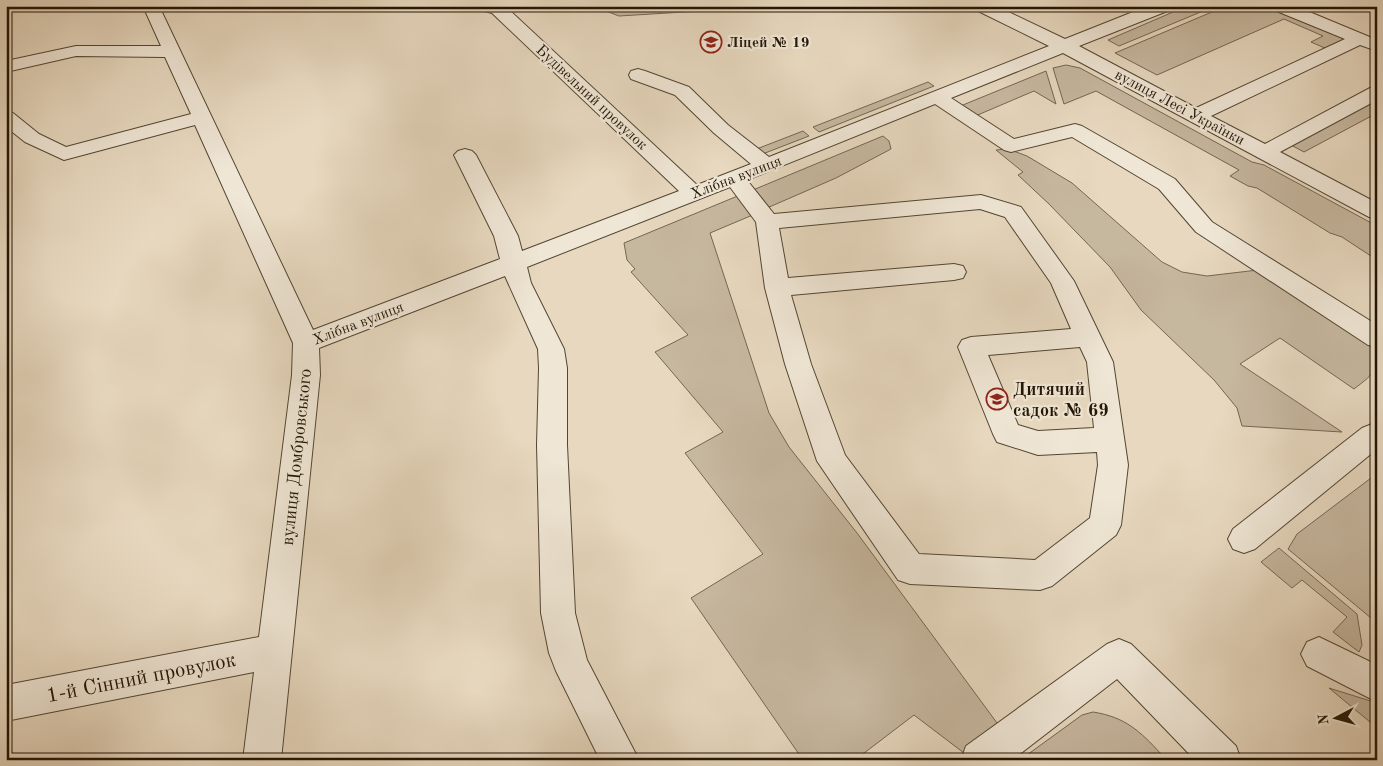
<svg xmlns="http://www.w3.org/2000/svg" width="1383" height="766" font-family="'Old Standard TT',serif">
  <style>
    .green { fill: #c6b79f; stroke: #746652 }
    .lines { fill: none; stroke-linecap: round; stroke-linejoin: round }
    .minor-casing { stroke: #534633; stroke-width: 2 }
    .minor { fill: #efe6d5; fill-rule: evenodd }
    .labels { text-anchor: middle; stroke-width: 4.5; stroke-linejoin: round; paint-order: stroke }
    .far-poi-label { font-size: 15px; font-weight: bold; fill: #221504; stroke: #efe6d5; text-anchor: start }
    .far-street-label { font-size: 15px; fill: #221504; stroke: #efe6d5 }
    .poi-label { font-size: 18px; font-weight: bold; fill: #221504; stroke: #efe6d5; text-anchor: start }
    .street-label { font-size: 18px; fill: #221504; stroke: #efe6d5 }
    .near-street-label { font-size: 21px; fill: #221504; stroke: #efe6d5 }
  </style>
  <rect width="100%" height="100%" fill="#e7d8bf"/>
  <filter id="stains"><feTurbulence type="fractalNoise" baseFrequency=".004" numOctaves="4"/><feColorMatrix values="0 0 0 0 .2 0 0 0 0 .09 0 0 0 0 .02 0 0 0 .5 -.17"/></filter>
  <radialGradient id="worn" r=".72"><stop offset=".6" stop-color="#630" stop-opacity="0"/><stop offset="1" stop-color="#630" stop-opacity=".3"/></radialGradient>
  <!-- green -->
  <g class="green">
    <polygon points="593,6 782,6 619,16"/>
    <polygon points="1187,6 1215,6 1119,46 1108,40"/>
    <polygon points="1226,6 1273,6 1344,39 1344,41 1327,49 1311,42 1323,36 1284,19 1157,75 1115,53"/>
    <polygon points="1066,65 1080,68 1252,162 1264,165 1377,226 1377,260 1342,237 1330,233 1257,188 1248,186 1230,176 1239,170 1096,91 1064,104 1053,68"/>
    <polygon points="1046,71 1056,104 1034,91 973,117 958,107"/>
    <polygon points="928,82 934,86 819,132 813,127"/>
    <polygon points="1377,99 1377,113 1304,152 1291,145"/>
    <polygon points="803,131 809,136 760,155 754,150"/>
    <polygon points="883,136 889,141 891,149 836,178 767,208 753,190"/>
    <path d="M1008,149L1027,156L1072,183L1162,262L1182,272L1207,276L1258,270L1375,346L1377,349C1377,373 1372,375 1354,389L1280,338L1240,364L1342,432L1242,426L1237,408L1214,380L1141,310L1110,267L1049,204L1018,175L1023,172L996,150Z"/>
    <polygon points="740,195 755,214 710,233 769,413 789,447 857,533 1000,727 964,753 914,715 855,760 803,760 691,598 763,554 685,453 723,432 655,352 688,335 631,272 635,269 627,260 624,243"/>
    <polygon points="1375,475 1377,477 1377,623 1288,549 1297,534"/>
    <polygon points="1279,548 1357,614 1362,645 1359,652 1333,632 1347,617 1302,580 1292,588 1261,562"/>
    <polygon points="1329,688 1377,703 1377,718 1370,722"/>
    <path d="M1093,712C1125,717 1140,731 1161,754L1155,760H1020L1082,715Z"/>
  </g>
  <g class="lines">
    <!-- minor casing -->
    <g class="minor-casing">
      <g id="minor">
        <path d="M143,6H159L313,330L500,259L494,236L454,155L458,151L465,149L472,151L476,155L518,236L522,251L679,191L492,13L481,10L479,6H505L697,185L751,164L714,133L675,95L631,79L629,75L631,71L638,69L645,71L689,87L728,125L769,157L1049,46L976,10L974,6H996L1065,39L1148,6H1172L1170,10L1079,46L1196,108L1345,39L1274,10L1272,6H1295L1377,40V51L1360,45L1211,116L1265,144L1370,88L1377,86V100L1280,152L1377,203V219L1369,217L1063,53L951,98L1014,139L1075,124L1082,126L1175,179L1212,222L1377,325V347L1368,345L1196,232L1159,189L1072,137L1011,152L1004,150L935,104L747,180L774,214L981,195L1021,207L1074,281L1113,362L1128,465L1121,525L1116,535L1052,586L1040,590L910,584L898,580L817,461L785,364L765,288L756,222L730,187L527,267L531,283L564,349L567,368V445L575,613L587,660L639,760H600L556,671L549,653L541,613L537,445L539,368L538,349L505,276L319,348L320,375L281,760H243L254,672L6,721V685L259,637L292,375L293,343L195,125L64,160L25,142L6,127V111L13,113L39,134L66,147L191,114L165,57L76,56L6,72V61L76,46H161ZM980,209L1005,217L1051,283L1071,329L971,337L962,340L958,347L993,434L997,442L1038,455L1097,452L1098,465L1090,518L1035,560L919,554L845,455L811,364L791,295L954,280L963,278L966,272L963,266L954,264L788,278L779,228ZM1080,347L1087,362L1094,428L1038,431L1018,425L988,355Z"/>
        <polygon points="1372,424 1377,426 1377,449 1255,549 1244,553 1233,549 1228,539 1233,529 1362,428"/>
        <polygon points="1319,637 1377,665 1377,702 1307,666 1301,654 1307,642"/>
        <polygon points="1119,639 1131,644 1236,746 1241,760 1195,760 1117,679 1012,760 961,760 966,746 1107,644"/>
      </g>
    </g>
    <!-- minor -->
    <use href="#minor" class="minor"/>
  </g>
  <!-- icons -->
  <defs>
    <g id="school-ring" transform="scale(1.125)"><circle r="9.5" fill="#efe6d5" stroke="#8f2418" stroke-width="1.5"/><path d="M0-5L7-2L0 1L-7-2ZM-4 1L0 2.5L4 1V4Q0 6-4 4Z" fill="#8f2418"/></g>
  </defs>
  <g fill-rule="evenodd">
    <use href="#school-ring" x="711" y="42"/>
    <use href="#school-ring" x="997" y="399"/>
  </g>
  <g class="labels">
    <!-- far-poi labels -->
    <g class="far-poi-label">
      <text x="727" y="47">Ліцей № 19</text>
    </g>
    <!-- far-street labels -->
    <g class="far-street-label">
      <text transform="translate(592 97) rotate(43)" y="5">Будівельний провулок</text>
      <text transform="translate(1180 107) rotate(28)" y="5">вулиця Лесі Українки</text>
      <text transform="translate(736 177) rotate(-21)" y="5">Хлібна вулиця</text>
      <text transform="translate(358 323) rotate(-21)" y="5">Хлібна вулиця</text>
    </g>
    <!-- poi labels -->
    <g class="poi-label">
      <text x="1013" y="395">Дитячий<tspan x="1013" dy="21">садок № 69</tspan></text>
    </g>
    <!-- street labels -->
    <g class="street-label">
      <text transform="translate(296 457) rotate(-84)" y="6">вулиця Домбровського</text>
    </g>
    <!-- near-street labels -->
    <g class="near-street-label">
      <text transform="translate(141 677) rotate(-11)" y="7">1-й Сінний провулок</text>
    </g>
  </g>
  <!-- margin -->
  <rect width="1383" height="766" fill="none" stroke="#e7d8bf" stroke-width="25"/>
  <rect x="8" y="8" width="1368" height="751" fill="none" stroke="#221504" stroke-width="2.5"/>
  <rect x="12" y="12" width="1358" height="741" fill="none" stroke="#221504"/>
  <!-- north arrow -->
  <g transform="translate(1336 718) rotate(264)" stroke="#efe6d5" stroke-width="4" paint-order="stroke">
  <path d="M0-4L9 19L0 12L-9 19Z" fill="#221504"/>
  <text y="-8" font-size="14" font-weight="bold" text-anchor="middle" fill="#221504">N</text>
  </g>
  <rect width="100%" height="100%" filter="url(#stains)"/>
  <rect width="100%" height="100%" fill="url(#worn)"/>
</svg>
